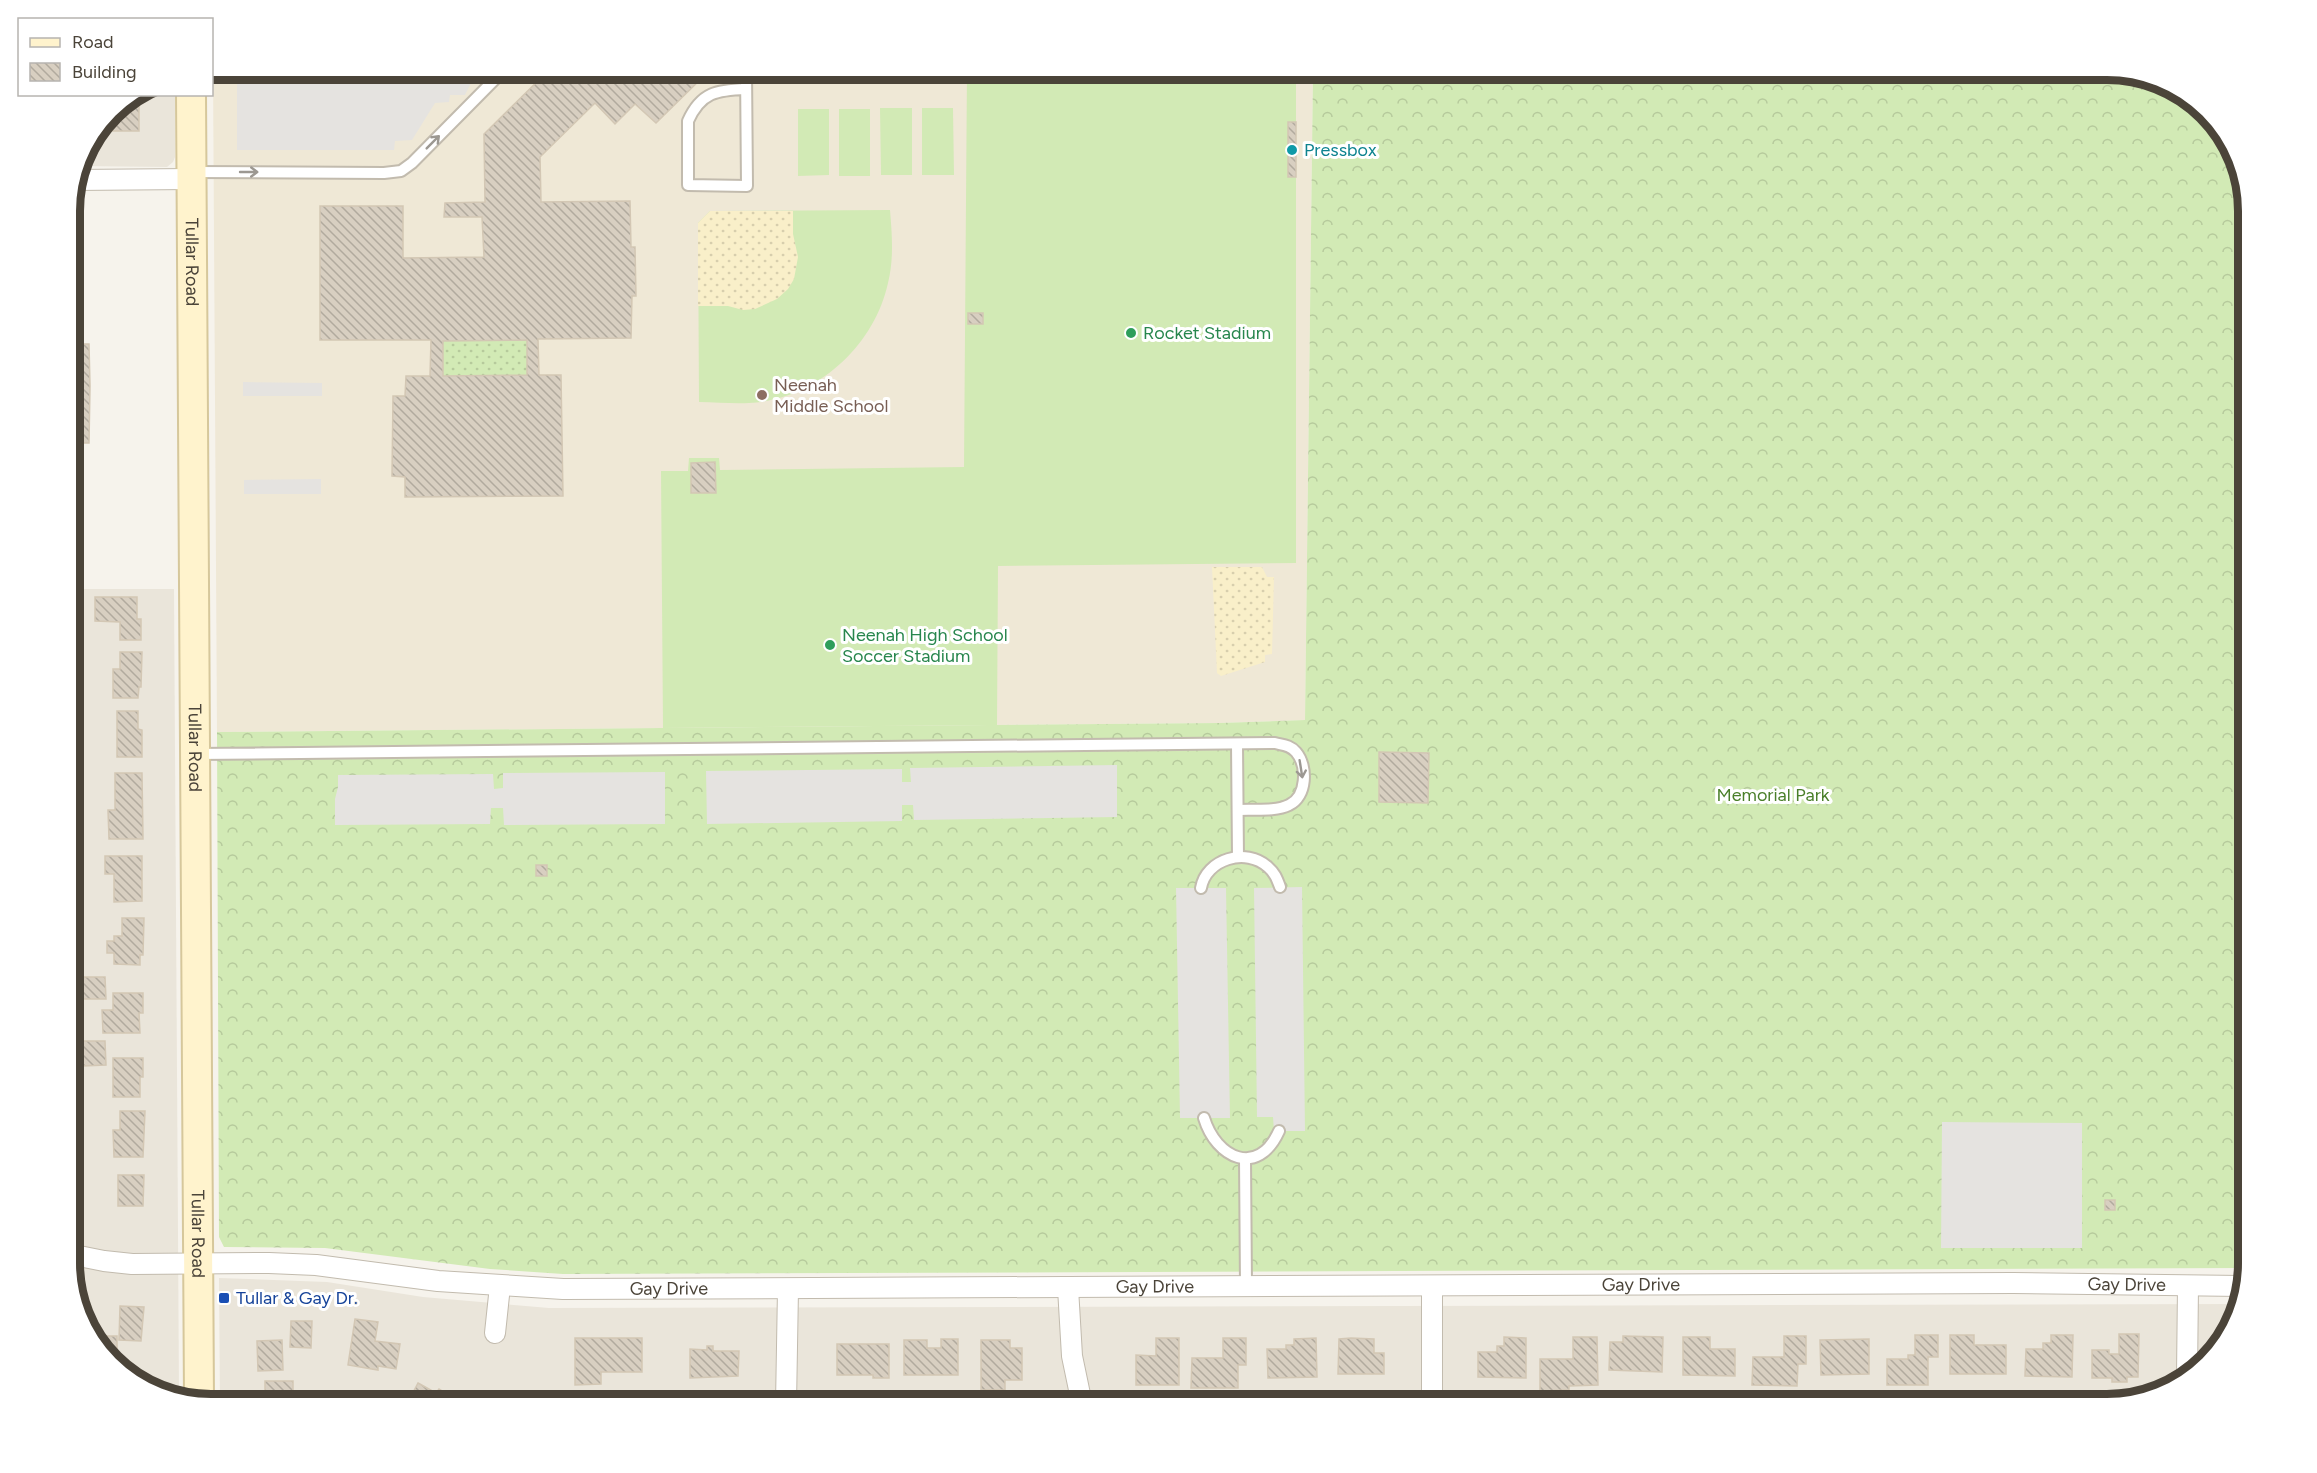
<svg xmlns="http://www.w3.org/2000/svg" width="2317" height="1473" font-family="Figtree,sans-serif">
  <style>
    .residential { fill: #eae5da }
    .education { fill: #efe8d6 }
    .grass { fill: #d2eab5 }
    .forest { fill: url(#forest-crowns) }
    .sand { fill: url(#sand-dots) }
    .garden { fill: url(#garden-dots) }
    .parking { fill: #e5e3e0 }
    .building { fill: url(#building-back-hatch); stroke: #d3c7b4; stroke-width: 1.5; fill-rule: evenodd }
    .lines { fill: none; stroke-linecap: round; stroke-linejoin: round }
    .service-casing { stroke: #c2bbae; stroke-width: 14 }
    .minor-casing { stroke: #c2bbae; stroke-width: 22 }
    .secondary-casing { stroke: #d6c79b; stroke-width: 32 }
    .service { stroke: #fff; stroke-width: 10 }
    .minor { stroke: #fff; stroke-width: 20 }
    .secondary { stroke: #fff3cd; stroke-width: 28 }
    .oneway { stroke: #9c9892 }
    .culture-dot { fill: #0f9aa8; stroke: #fff; stroke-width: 2 }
    .leisure-dot { fill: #2e9e5b; stroke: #fff; stroke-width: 2 }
    .education-dot { fill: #8d6e63; stroke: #fff; stroke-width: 2 }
    .transit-dot { fill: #1a4fb4; stroke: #fff; stroke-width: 2 }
    .labels { text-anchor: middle; stroke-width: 6; stroke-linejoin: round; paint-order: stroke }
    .culture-label { font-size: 18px; fill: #0d838f; stroke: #fff; text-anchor: start }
    .street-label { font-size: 18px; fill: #4b4439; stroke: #fff }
    .leisure-label { font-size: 18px; fill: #27864d; stroke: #fff; text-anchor: start }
    .education-label { font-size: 18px; fill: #785e54; stroke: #fff; text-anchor: start }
    .park-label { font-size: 18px; fill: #4a7f2a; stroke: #fff }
    .transit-label { font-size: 18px; fill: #164399; stroke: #fff; text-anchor: start }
    .rim { fill: none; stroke: #4b4439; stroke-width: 8 }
  </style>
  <defs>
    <pattern id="forest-crowns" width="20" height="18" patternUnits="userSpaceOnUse" patternTransform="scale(1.5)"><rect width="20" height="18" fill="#d2eab5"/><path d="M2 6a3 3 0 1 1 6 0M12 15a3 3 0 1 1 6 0" fill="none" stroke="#b6ca9c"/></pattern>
    <pattern id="sand-dots" width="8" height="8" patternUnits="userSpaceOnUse" patternTransform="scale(1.5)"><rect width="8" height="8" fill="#f9efc9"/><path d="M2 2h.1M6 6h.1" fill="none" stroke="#d7cead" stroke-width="1.8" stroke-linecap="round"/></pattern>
    <pattern id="garden-dots" width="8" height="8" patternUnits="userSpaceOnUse" patternTransform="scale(1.5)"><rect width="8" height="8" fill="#d2eab5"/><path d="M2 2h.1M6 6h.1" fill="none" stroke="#b6ca9c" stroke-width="1.8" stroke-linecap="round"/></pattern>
    <pattern id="building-back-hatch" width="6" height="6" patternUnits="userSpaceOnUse" patternTransform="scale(1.5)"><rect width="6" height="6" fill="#d8cfc1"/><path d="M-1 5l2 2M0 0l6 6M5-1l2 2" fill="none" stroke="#b1aa9e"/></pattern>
  </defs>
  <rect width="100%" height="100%" fill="#f6f3ec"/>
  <!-- residential -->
  <g class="residential">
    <polygon points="135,95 175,95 175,157 173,162 167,167 78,166 80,156 111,110"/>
    <polygon points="69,589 174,589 179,1394 132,1380 88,1333 69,1271"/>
    <polygon points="219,1278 327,1282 423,1297 549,1308 2235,1304 2224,1341 2177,1385 2106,1404 220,1404"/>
  </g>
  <!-- education -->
  <polygon class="education" points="213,69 1313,69 1305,720 1219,723 217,732"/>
  <!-- grass -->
  <g class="grass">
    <polygon points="967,69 1296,69 1296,563 998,566 997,725 663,728 661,471 688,471 689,458 719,458 720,470 964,467"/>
    <polygon points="880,108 912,108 912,175 881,175"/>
    <polygon points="922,108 953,108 954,175 922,175"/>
    <polygon points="798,109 829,109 829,175 798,176"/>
    <rect x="839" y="109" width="31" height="67"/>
    <path d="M890,210C892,235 894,259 888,283C874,347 815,400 749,403C733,404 716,402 699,402L698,223L710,211Z"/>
  </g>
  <!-- forest -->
  <polygon class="forest" points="1313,69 2106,69 2185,93 2229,140 2248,211 2248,1262 2246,1268 563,1274 490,1269 325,1248 224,1247 219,1237 217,732 1219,723 1305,720"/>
  <!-- sand -->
  <g class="sand">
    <polygon points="710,211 793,211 793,234 798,257 794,279 788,289 777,299 755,309 743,310 728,306 698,306 698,223"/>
    <polygon points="1212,567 1262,567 1267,577 1274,577 1272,654 1265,655 1265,662 1221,676 1217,673"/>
  </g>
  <!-- garden -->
  <polygon class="garden" points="527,340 527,375 443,376 443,341"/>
  <!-- parking -->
  <g class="parking">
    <polygon points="237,69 478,69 465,95 450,95 449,102 435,103 412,140 395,141 394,150 237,150"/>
    <polygon points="243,382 322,383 322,396 243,396"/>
    <polygon points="321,479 321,494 244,494 244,480"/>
    <polygon points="1117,765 1117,817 914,820 913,805 902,805 902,821 707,824 706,771 902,769 902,782 911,782 910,768"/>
    <polygon points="665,772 665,824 504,825 503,808 491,808 490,824 335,825 335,799 338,787 338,775 493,774 494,789 503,788 503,773"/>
    <polygon points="1302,887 1305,1131 1274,1131 1273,1117 1257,1117 1254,888"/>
    <polygon points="1176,888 1226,888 1230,1118 1180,1118"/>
    <polygon points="1942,1122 2082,1123 2082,1248 1941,1248"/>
  </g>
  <!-- building -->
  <g class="building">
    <path d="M550,69H711L656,123L635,104L615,124L595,103L540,157L541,202L630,201L631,247H635L636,296H632L631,338L538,339L539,375H561L563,496L405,497V477L392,476L393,396H405L406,376H430L431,340H320V206H403V258L484,257L482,217H444L445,203L485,202L484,134ZM527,340V375L443,376V341Z"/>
    <polygon points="121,104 139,104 139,131 97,131 111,110"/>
    <rect x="1288" y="122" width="8" height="55"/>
    <rect x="968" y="313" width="15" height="11"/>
    <polygon points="69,344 89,344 90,386 89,443 74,443 74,486 69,486"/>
    <polygon points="715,462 716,493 691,493 691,463"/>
    <polygon points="95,597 137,597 137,619 141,619 141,640 120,640 120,622 95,621"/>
    <polygon points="120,652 142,652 141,687 139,687 138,698 113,698 113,669 120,669"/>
    <polygon points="117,711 138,711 138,729 142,730 142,757 117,757"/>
    <polygon points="1379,752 1429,753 1428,803 1379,802"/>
    <polygon points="115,773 142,773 143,839 109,839 108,810 115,810"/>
    <polygon points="105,856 142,856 142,901 114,902 114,874 105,874"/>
    <rect x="536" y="865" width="11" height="11"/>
    <polygon points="122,918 144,918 143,955 140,955 140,965 114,964 114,953 107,953 107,941 114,941 114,936 122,936"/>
    <polygon points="81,977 105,977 106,999 81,999"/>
    <polygon points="113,993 143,993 143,1013 139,1013 140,1033 103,1033 102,1010 113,1010"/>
    <polygon points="83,1041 105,1041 106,1065 83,1066"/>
    <polygon points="113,1058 143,1058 143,1077 140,1077 140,1097 113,1097"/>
    <polygon points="120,1111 145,1111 143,1157 114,1157 113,1130 120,1130"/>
    <polygon points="118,1175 144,1175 143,1206 118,1206"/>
    <rect x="2105" y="1200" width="10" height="10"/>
    <polygon points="120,1306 144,1307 141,1341 119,1340"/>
    <polygon points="355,1319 378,1322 375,1341 400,1344 396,1369 378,1366 378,1370 348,1365"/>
    <polygon points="291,1321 312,1321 311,1348 290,1347"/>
    <polygon points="2119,1334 2139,1334 2138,1377 2127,1377 2127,1382 2112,1382 2112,1378 2092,1378 2092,1350 2109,1350 2109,1354 2119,1354"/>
    <polygon points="1915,1335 1938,1335 1938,1357 1928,1357 1928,1385 1887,1385 1887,1359 1908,1359 1908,1355 1915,1355"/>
    <polygon points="1950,1335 1974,1335 1974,1345 2006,1345 2006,1374 1950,1374"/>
    <polygon points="2051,1335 2073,1335 2072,1377 2025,1376 2026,1349 2043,1349 2043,1343 2051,1343"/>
    <polygon points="98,1336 117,1336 117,1355 109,1356 98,1344"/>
    <polygon points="1623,1336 1663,1337 1662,1372 1609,1370 1610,1342 1623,1342"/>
    <polygon points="1784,1336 1806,1336 1806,1364 1798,1364 1797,1386 1752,1385 1753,1357 1784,1357"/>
    <polygon points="1504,1337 1526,1338 1526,1378 1478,1377 1478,1352 1497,1352 1497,1346 1504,1346"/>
    <polygon points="1573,1337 1597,1337 1598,1385 1569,1386 1569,1390 1540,1391 1540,1359 1573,1359"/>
    <polygon points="1683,1337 1710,1337 1710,1349 1735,1349 1735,1376 1683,1375"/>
    <polygon points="575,1338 642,1338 642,1372 601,1372 601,1384 575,1385"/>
    <polygon points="1156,1338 1179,1338 1179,1385 1136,1385 1136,1355 1156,1356"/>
    <polygon points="1223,1338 1246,1338 1246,1365 1238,1365 1238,1388 1191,1388 1192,1358 1223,1358"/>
    <polygon points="1316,1338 1317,1377 1268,1378 1267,1349 1286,1349 1286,1345 1294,1345 1294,1339"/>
    <polygon points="1351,1338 1374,1339 1374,1353 1384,1353 1384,1374 1338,1374 1339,1339"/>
    <polygon points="941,1339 958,1339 958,1375 904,1375 904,1340 927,1340 927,1348 941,1348"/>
    <polygon points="1869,1339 1869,1374 1821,1375 1820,1340"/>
    <polygon points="282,1340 283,1370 258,1371 257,1341"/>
    <polygon points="981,1340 1010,1340 1010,1348 1022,1348 1022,1380 1005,1380 1005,1390 981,1390"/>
    <polygon points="837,1344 889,1344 889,1378 873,1378 873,1375 837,1375"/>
    <polygon points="707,1346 713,1346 713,1351 739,1351 738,1376 690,1378 690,1349 707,1350"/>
    <rect x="265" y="1381" width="28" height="23"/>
    <polygon points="418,1383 436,1393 439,1389 463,1404 407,1404"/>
    <polygon points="564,1397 565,1404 532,1404 543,1400"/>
  </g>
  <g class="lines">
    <!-- service casing -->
    <g class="service-casing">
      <g id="service">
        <path d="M746,89C717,90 701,92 688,121V185L747,186L746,69"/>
        <polyline points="191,172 384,173 401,171 412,163 505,69"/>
        <polyline points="1237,744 1238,857"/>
        <path d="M195,754L1275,743C1283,745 1290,745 1296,752C1308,766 1307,797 1289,805C1275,812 1254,809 1238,810"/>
        <path d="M1201,888C1206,859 1246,847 1268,867C1275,873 1277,879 1280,887"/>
        <path d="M1204,1118C1216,1158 1258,1178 1279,1131"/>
        <polyline points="1245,1159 1246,1286"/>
      </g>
    </g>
    <!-- minor casing -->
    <g class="minor-casing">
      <g id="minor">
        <polyline points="74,180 191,179"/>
        <path id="s1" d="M69,1254L104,1261L132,1264L269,1263L316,1265L438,1281L563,1289L2013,1283L2241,1286"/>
        <polyline points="1432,1286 1432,1404"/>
        <polyline points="1068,1288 1072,1356 1082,1404"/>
        <polyline points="495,1333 500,1286"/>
        <polyline points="2187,1375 2188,1286"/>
        <polyline points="786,1404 788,1289"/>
      </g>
    </g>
    <!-- secondary casing -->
    <g class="secondary-casing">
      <g id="secondary">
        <path id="s2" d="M191,94L199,1400"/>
      </g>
    </g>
    <!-- service -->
    <use href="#service" class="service"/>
    <!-- minor -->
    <use href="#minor" class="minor"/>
    <!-- secondary -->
    <use href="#secondary" class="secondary"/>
  </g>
  <!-- one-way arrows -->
  <defs><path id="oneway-shaft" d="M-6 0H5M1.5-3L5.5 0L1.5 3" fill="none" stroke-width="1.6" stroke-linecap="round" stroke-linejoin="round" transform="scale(1.5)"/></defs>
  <g class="oneway">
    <use href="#oneway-shaft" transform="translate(433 142) rotate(-45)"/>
    <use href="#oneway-shaft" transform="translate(249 172)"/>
    <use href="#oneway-shaft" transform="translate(1301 769) rotate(81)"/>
  </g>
  <!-- markers -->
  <circle class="culture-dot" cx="1292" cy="150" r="6"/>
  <g class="leisure-dot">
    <circle cx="1131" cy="333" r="6"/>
    <circle cx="830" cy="645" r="6"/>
  </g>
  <circle class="education-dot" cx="762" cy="395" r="6"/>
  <rect class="transit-dot" x="218" y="1292" width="12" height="12" rx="3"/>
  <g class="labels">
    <!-- culture labels -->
    <g class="culture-label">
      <text x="1304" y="156">Pressbox</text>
    </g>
    <!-- street labels -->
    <g class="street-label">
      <text dy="6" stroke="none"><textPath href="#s2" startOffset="168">Tullar Road</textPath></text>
      <text dy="6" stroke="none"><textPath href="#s2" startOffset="654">Tullar Road</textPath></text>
      <text dy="6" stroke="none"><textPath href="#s2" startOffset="1140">Tullar Road</textPath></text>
      <text dy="6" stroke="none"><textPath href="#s1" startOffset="1574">Gay Drive</textPath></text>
      <text dy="6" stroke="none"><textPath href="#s1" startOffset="2060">Gay Drive</textPath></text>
      <text dy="6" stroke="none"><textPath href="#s1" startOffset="1088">Gay Drive</textPath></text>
      <text dy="6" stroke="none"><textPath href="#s1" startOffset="602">Gay Drive</textPath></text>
    </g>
    <!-- leisure labels -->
    <g class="leisure-label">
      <text x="1143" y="339">Rocket Stadium</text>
      <text x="842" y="641">Neenah High School<tspan x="842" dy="21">Soccer Stadium</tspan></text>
    </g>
    <!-- education labels -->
    <g class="education-label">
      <text x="774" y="391">Neenah<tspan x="774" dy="21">Middle School</tspan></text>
    </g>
    <!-- park labels -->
    <g class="park-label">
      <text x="1773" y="801">Memorial Park</text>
    </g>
    <!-- transit labels -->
    <g class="transit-label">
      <text x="236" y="1304">Tullar &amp; Gay Dr.</text>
    </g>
  </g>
  <!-- crop -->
  <path d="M0 0H2317V1473H0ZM211 80H2107A131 131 0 0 1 2238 211V1263A131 131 0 0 1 2107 1394H211A131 131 0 0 1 80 1263V211A131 131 0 0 1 211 80Z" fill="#fff" fill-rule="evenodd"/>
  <path class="rim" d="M211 80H2107A131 131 0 0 1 2238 211V1263A131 131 0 0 1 2107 1394H211A131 131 0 0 1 80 1263V211A131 131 0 0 1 211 80Z"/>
  <!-- legend -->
  <rect x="18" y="18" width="195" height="78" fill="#ffffff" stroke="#b7b4b0" stroke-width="1.5"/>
  <rect x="30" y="38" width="30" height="9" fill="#fff3cd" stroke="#b7b4b0" stroke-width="1.5"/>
  <text x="72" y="48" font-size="18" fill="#4b4439">Road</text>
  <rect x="30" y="63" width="30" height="18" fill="url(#building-back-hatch)" stroke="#b7b4b0" stroke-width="1.5"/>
  <text x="72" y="78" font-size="18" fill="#4b4439">Building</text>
</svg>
